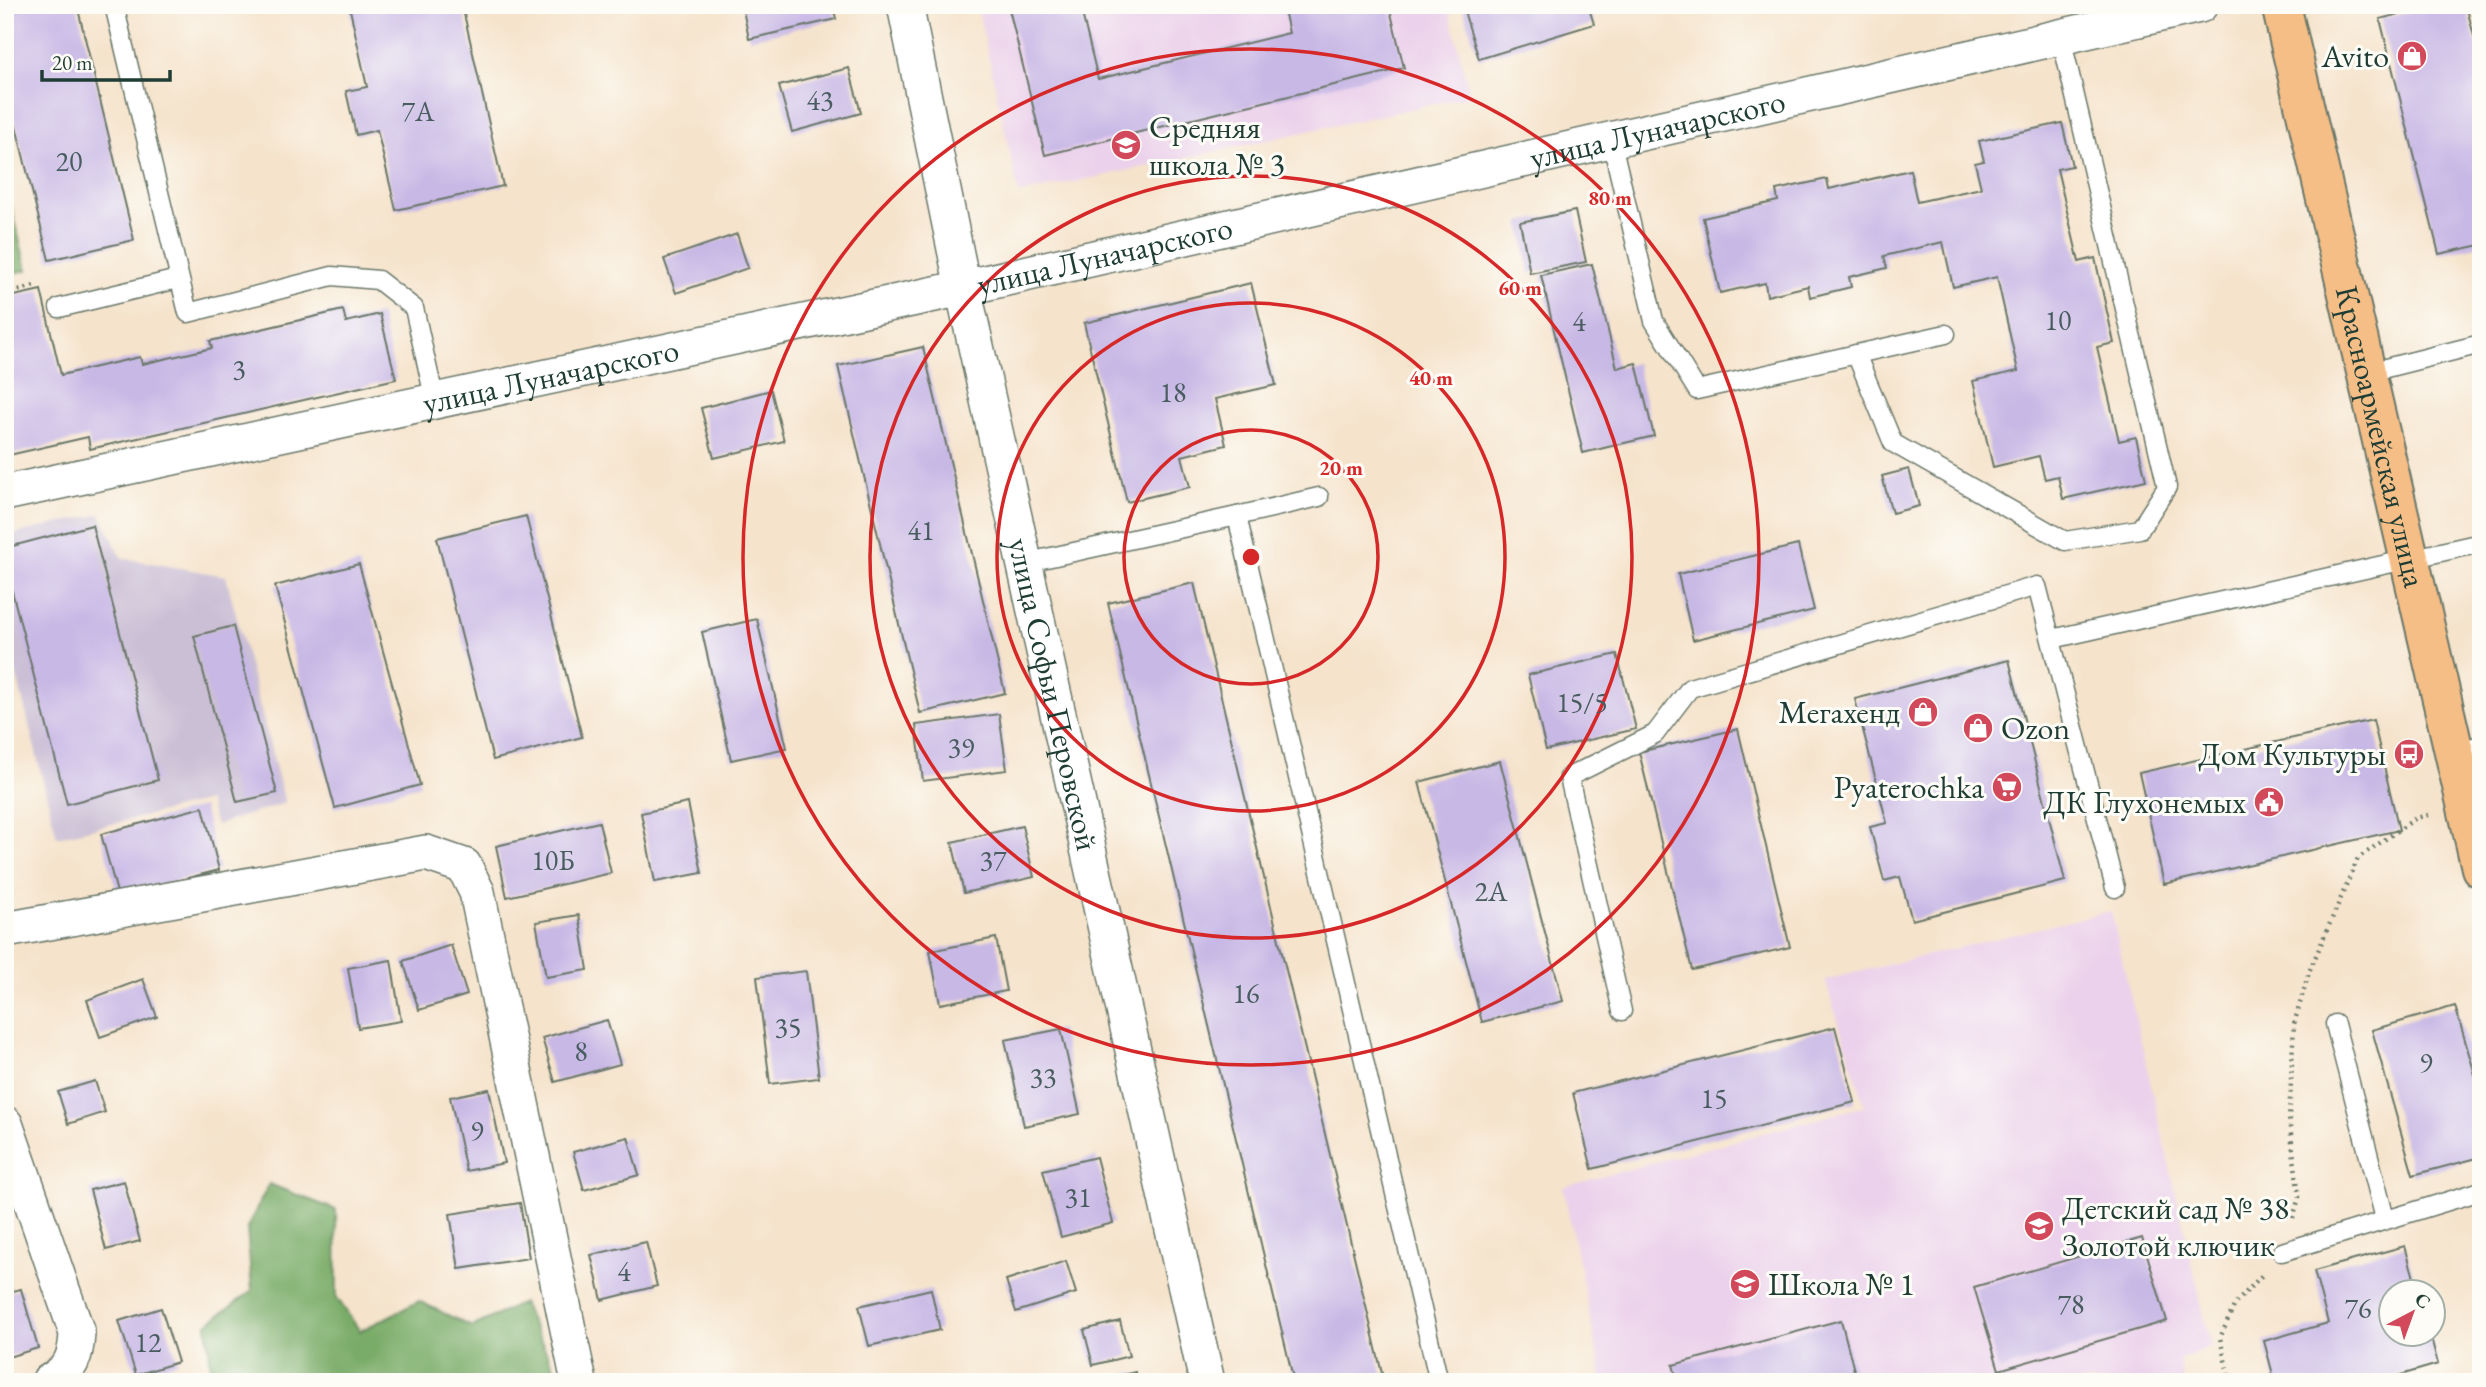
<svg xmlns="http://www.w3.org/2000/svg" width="2486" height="1387" font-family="'EB Garamond',serif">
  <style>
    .built { fill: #ebd1eb }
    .industrial { fill: #cbbfd5 }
    .forest { fill: #79ac67; stroke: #4c744e; stroke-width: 2 }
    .building { fill: #c8b8e5 }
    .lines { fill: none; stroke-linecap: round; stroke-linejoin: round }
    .lane-casing { stroke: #6a7769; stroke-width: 21 }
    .street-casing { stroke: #6a7769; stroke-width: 38 }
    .primary-casing { stroke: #6a7769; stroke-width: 42 }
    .path { stroke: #6a7769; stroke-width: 4.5; stroke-dasharray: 2 5; stroke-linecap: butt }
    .lane { stroke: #fff; stroke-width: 18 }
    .street { stroke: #fff; stroke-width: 35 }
    .primary { stroke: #f6be87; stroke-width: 38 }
    .ring { fill: none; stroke: #d62828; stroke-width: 3.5 }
    .labels { text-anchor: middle; stroke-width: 6; stroke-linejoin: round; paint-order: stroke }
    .number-label { font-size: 28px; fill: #495c60 }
    .poi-label { font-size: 32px; fill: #1f3d34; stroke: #fdfcf7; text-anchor: end }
    .street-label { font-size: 32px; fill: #1f3d34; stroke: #fdfcf7 }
    .centre { fill: #d62828; stroke: #fdfcf7; stroke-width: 3.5 }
    .ring-label { font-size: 21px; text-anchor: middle; font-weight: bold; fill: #d62828; stroke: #fdfcf7; stroke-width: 6; stroke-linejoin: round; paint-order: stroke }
  </style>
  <rect width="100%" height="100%" fill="#fdfcf7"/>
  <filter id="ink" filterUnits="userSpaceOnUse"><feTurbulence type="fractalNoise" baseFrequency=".0143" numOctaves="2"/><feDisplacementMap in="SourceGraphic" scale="14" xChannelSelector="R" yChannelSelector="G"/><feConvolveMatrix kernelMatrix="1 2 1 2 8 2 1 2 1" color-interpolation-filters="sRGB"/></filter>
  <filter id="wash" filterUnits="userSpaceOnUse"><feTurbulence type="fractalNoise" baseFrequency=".00686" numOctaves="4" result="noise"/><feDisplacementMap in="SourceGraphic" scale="28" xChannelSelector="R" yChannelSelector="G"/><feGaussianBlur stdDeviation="1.57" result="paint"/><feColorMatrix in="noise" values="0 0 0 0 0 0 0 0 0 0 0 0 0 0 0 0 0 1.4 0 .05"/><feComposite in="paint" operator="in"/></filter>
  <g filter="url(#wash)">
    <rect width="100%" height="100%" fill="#f5e3cb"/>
    <!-- built -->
    <g class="built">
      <polygon points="977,5 1448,5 1470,96 1019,194"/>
      <polygon points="2111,911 2211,1346 2179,1360 2184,1382 1603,1382 1563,1187 1865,1106 1825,980"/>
    </g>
    <!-- industrial -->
    <polygon class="industrial" points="100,514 122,558 226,576 285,803 216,825 208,801 57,837 5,628 5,536"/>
    <!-- forest -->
    <g class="forest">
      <polygon points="5,182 27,270 5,275"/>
      <polygon points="269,1184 336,1210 337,1298 360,1331 419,1301 472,1327 522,1303 555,1369 557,1382 212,1382 207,1324 252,1291 247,1228"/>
    </g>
    <g id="blocks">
      <!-- building -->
      <g class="building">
        <polygon points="5,5 77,5 134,240 49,260 5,82"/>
        <polygon points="349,5 462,5 503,186 396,210 377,130 356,135 346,91 367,87"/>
        <polygon points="742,5 833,5 836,19 749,39"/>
        <polygon points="1008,5 1080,5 1098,79 1289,33 1283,5 1389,5 1404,68 1045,155"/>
        <polygon points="1462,5 1588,5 1594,24 1479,59"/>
        <polygon points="2435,5 2466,5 2481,63 2481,245 2439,254 2380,19"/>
        <polygon points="849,68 861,113 792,132 779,86"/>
        <polygon points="2062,123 2072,166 2057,169 2079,262 2095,258 2114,343 2097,347 2119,441 2136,437 2146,480 2063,499 2058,476 2045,479 2039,456 1993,467 1973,381 2018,371 1997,277 1953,287 1943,242 1884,256 1887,268 1849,277 1851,287 1810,297 1808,286 1767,296 1765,283 1720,293 1703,218 1778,201 1776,190 1827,179 1829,189 1910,170 1917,202 1981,188 1975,163 1984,161 1979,141"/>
        <polygon points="1575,211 1586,262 1530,273 1520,222"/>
        <polygon points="737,234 748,268 676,293 664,259"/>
        <polygon points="1592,264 1617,368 1636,363 1654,436 1583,453 1541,275"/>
        <polygon points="1251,283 1276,385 1215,399 1226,445 1182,456 1190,487 1127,502 1084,323"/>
        <polygon points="41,290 61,375 140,357 142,364 212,348 210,341 343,310 346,322 380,314 396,379 90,449 88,437 5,456 5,298"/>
        <polygon points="923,347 1005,693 920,713 838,366"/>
        <polygon points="771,390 784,441 714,458 701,408"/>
        <polygon points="1909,469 1919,506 1892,513 1882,476"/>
        <polygon points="526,516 582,737 493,760 437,538"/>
        <polygon points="92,525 158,780 67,804 5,564 5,548"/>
        <polygon points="1798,545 1814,610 1693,640 1678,574"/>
        <polygon points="359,564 420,785 335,808 275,586"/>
        <polygon points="1194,583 1384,1382 1294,1382 1108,603"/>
        <polygon points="757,619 787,748 731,760 702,632"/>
        <polygon points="233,626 277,793 237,802 194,636"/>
        <polygon points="1617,654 1636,729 1546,750 1528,675"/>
        <polygon points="2009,660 2065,881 1912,920 1900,877 1884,881 1870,827 1887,823 1855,699"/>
        <polygon points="999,714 1007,770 923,781 916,725"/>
        <polygon points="2373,720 2399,830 2164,884 2139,773"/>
        <polygon points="1738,729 1790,947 1692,970 1639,752"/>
        <polygon points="1500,761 1563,1001 1482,1022 1419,782"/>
        <polygon points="688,803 702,873 655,882 641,813"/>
        <polygon points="203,807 219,870 118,896 101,834"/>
        <polygon points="599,822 611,873 507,897 496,846"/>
        <polygon points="1022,826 1034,877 964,893 952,842"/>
        <polygon points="579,915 588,970 546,977 536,922"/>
        <polygon points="996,938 1006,991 940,1004 930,951"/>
        <polygon points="451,945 467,995 419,1010 403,961"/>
        <polygon points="391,960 401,1021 358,1028 348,968"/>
        <polygon points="806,971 819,1078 770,1084 757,977"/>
        <polygon points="143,979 157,1017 100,1037 87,1000"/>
        <polygon points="2455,1006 2481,1095 2481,1157 2413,1175 2372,1030"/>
        <polygon points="607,1020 620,1064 555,1082 542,1038"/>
        <polygon points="1835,1027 1855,1102 1592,1169 1573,1093"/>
        <polygon points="1061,1029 1080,1114 1024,1126 1005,1040"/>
        <polygon points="95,1081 105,1112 68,1124 58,1092"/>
        <polygon points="489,1089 504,1163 466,1171 450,1097"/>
        <polygon points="628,1137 639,1175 584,1190 573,1152"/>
        <polygon points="1096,1157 1113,1223 1061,1237 1043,1170"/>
        <polygon points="124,1181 140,1241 106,1250 90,1190"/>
        <polygon points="520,1203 529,1258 459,1269 450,1214"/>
        <polygon points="2142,1238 2167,1321 1999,1370 1974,1287"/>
        <polygon points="646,1242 657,1286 602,1300 591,1255"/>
        <polygon points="2405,1246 2418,1292 2392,1292 2392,1334 2430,1334 2438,1364 2377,1382 2275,1382 2264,1341 2328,1323 2314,1271"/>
        <polygon points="1066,1261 1076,1293 1016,1312 1006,1280"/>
        <polygon points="21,1289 38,1348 5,1358 5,1293"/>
        <polygon points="931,1289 940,1330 869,1346 859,1306"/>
        <polygon points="161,1308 178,1362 136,1375 119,1321"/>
        <polygon points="1841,1320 1857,1382 1678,1382 1673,1365"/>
        <polygon points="1120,1321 1129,1356 1093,1365 1084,1330"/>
        <polygon points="1135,1372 1137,1382 1099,1382 1099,1381"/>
        <polygon points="684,1374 685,1382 654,1382 654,1381"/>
      </g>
    </g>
  </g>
  <g filter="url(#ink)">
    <use href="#blocks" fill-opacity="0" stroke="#6a7769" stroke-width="2"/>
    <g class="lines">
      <!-- lane casing -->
      <g class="lane-casing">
        <g id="lane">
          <polyline points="114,5 188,313 332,276 378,280 414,308 435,401"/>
          <polyline points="1611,139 1654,321 1697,390 1946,334"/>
          <polyline points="59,308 178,279"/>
          <polyline points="1856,354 1893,443 2065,541 2140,529 2167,487 2061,37"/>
          <polyline points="2366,373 2481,344"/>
          <polyline points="1319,497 1237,516 1439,1382"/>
          <polyline points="1024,563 1237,516"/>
          <polyline points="2052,639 2481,543"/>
          <polyline points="1622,1011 1569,777 1655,734 1690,688 2037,586 2115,888"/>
          <polyline points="2335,1024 2385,1219"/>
          <polyline points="2282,1252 2481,1191"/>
        </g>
      </g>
      <!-- street casing -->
      <g class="street-casing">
        <g id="street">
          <path id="s1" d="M905,5L963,288L1207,1382"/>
          <path id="s2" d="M5,493L963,288L2200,5"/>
          <polyline points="2455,760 2481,754"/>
          <polyline points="11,929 426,853 464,866 477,892 579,1382"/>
          <path d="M5,1124L77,1333C76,1357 71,1370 49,1382"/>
        </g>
      </g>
      <!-- primary casing -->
      <g class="primary-casing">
        <g id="primary">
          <path id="s3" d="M2281,5L2481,868"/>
        </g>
      </g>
      <!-- path -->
      <g class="path">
        <polyline points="5,294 38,285"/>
        <polyline points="2293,1218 2299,1197 2289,1119 2294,1024 2309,972 2358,858 2416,818 2428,815"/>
        <polyline points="2230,1382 2220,1338 2235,1304 2263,1274"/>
      </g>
      <!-- lane -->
      <use href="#lane" class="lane"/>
      <!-- street -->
      <use href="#street" class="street"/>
      <!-- primary -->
      <use href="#primary" class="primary"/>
    </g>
  </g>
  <!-- distance rings -->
  <g class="ring">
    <circle cx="1251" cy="557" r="127"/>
    <circle cx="1251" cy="557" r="254"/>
    <circle cx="1251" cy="557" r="381"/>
    <circle cx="1251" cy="557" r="508"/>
  </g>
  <!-- icons -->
  <defs>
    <g id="shop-disc" transform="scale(1.575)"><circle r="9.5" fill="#d1495b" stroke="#fdfcf7"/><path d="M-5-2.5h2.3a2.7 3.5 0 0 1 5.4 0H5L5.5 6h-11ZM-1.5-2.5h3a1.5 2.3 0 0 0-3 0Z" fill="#fff"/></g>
    <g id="school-disc" transform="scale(1.575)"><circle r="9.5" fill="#d1495b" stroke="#fdfcf7"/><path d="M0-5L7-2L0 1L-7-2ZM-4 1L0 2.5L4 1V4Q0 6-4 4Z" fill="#fff"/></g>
    <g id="bus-disc" transform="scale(1.575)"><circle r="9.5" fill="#d1495b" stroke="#fdfcf7"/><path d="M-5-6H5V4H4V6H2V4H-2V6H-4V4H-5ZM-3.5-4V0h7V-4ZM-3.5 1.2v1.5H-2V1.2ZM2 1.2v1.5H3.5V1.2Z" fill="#fff"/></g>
    <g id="supermarket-disc" transform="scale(1.575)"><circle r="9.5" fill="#d1495b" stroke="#fdfcf7"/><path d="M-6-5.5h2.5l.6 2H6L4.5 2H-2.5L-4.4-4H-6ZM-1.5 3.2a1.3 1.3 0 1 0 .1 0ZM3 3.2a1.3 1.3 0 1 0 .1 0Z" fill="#fff"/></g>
    <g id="civic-disc" transform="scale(1.575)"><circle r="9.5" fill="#d1495b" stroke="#fdfcf7"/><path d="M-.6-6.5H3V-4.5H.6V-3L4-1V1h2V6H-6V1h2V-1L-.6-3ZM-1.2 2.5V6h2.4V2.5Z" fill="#fff"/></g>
  </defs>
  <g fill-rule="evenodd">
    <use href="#shop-disc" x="2412" y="56"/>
    <use href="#school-disc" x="1126" y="145"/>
    <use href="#shop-disc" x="1923" y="712"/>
    <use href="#shop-disc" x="1978" y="728"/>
    <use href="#bus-disc" x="2409" y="754"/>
    <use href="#supermarket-disc" x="2007" y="787"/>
    <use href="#civic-disc" x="2269" y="802"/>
    <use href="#school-disc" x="2039" y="1226"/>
    <use href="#school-disc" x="1745" y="1284"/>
  </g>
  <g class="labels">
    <!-- number labels -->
    <g class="number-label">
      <text x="820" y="110">43</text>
      <text x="418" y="121">7А</text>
      <text x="69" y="171">20</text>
      <text x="2058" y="330">10</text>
      <text x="1579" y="331">4</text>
      <text x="239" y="379">3</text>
      <text x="1173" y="402">18</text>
      <text x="921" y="540">41</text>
      <text x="1582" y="712">15/5</text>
      <text x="961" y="757">39</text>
      <text x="553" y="870">10Б</text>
      <text x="993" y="870">37</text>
      <text x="1491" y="901">2А</text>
      <text x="1246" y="1003">16</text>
      <text x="788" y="1037">35</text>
      <text x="581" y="1061">8</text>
      <text x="2426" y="1072">9</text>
      <text x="1043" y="1087">33</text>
      <text x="1714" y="1108">15</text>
      <text x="477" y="1140">9</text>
      <text x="1078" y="1207">31</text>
      <text x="624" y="1281">4</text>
      <text x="2071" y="1314">78</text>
      <text x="2358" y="1318">76</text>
      <text x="148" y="1352">12</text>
    </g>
    <!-- poi labels -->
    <g class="poi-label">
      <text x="2389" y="67">Avito</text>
      <text x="1149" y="138" text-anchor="start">Средняя<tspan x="1149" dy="37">школа № 3</tspan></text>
      <text x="1900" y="723">Мегахенд</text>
      <text x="2001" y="739" text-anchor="start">Ozon</text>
      <text x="2386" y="765">Дом Культуры</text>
      <text x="1984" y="798">Pyaterochka</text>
      <text x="2246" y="813">ДК Глухонемых</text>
      <text x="2062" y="1219" text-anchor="start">Детский сад № 38<tspan x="2062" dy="37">Золотой ключик</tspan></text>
      <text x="1768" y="1295" text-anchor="start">Школа № 1</text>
    </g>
    <!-- street labels -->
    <g class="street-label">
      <text dy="11" stroke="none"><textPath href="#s2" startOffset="1692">улица Луначарского</textPath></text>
      <text dy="11" stroke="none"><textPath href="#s2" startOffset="1125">улица Луначарского</textPath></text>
      <text dy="11" stroke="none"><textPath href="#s2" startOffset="558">улица Луначарского</textPath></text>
      <text dy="11" stroke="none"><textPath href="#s3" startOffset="443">Красноармейская улица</textPath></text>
      <text dy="11" stroke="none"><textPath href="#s1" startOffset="705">улица Софьи Перовской</textPath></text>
    </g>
  </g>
  <circle cx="1251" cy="557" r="10" class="centre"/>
  <g class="ring-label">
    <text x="1610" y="205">80 m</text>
    <text x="1520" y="295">60 m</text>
    <text x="1431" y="385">40 m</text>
    <text x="1341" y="475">20 m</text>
  </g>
  <!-- margin -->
  <rect width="2486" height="1387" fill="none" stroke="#fdfcf7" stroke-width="28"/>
  <!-- north arrow -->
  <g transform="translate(2412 1313) rotate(41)"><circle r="33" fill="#fdfcf7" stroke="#a4b0a9" stroke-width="2"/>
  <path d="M0-5L12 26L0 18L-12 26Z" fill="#d1495b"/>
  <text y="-10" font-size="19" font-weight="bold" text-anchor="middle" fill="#1f3d34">С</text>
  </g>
  <!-- scale -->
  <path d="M42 70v10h128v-10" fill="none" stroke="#1f3d34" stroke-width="3.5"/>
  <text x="52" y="70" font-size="21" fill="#1f3d34" stroke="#fdfcf7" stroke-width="5" paint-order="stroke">20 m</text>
</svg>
